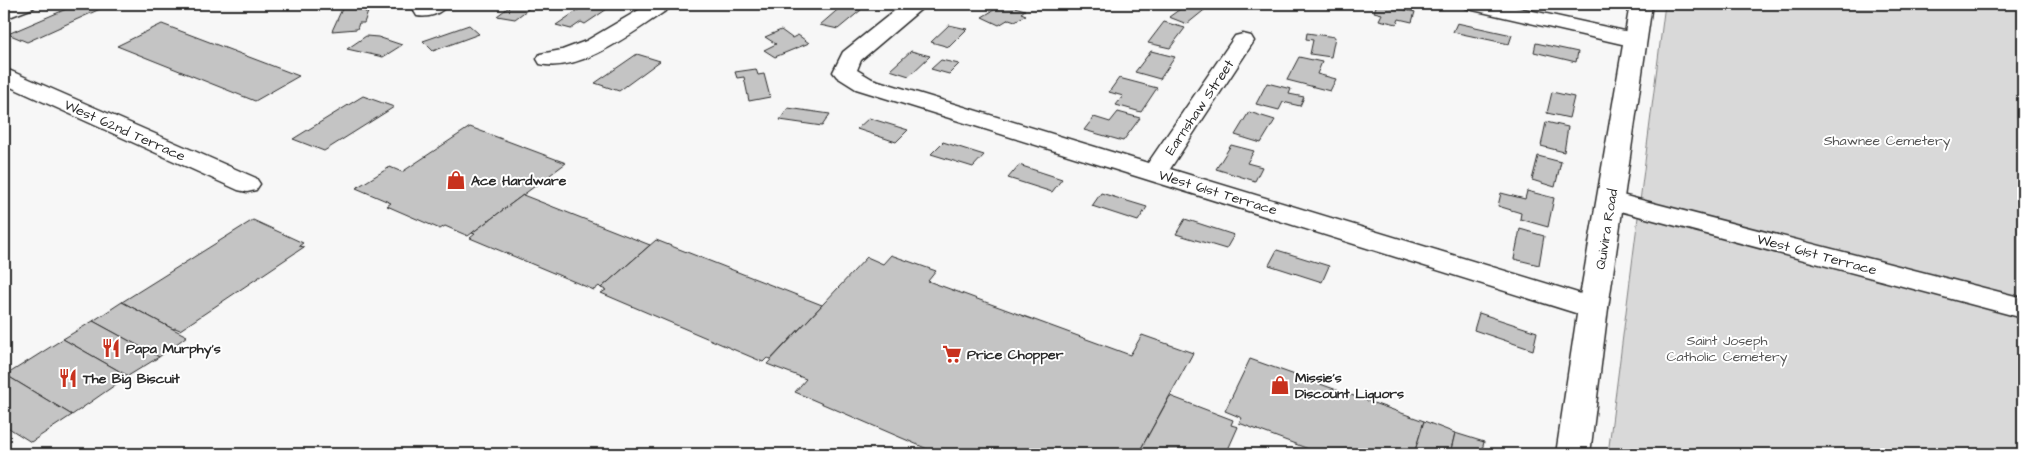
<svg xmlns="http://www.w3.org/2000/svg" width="2027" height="458" font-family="'Architects Daughter',sans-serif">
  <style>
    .green { fill: #d9d9d9; stroke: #828282 }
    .building { fill: #c4c4c4; stroke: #2b2b2b }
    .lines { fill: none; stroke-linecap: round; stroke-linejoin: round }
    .minor-casing { stroke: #2b2b2b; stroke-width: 3 }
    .major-casing { stroke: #2b2b2b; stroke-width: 3 }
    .minor { fill: #fff; fill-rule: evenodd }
    .major { fill: #fff; fill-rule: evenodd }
    .labels { text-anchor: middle; stroke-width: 4; stroke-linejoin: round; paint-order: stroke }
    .street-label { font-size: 14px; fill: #2b2b2b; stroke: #fff }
    .park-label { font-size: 14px; fill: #565656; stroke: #fff }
    .poi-label { font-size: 14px; font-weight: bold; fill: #2b2b2b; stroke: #fff; text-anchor: start }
  </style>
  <rect width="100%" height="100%" fill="#f7f7f7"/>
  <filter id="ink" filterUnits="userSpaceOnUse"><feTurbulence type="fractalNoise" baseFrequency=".02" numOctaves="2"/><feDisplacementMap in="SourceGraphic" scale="10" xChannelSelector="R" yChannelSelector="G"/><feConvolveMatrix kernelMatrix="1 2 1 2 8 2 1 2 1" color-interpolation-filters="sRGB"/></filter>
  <g filter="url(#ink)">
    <!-- green -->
    <polygon class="green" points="1665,4 2023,4 2023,454 1608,454"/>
    <!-- building -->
    <g class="building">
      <polygon points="78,4 111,4 27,42 8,34"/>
      <polygon points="513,4 535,4 515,19 497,16"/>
      <polygon points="587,4 613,5 585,24 581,22 571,29 556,25"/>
      <polygon points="1004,4 1025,10 1021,13 1026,15 1015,21 1009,19 999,25 982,17"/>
      <polygon points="1187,4 1199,4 1208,7 1187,24 1169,17"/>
      <polygon points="1377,4 1415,12 1412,22 1399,19 1397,24 1379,20 1382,14 1374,12"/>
      <polygon points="843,5 861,10 838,29 820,25"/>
      <polygon points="367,6 365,12 368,12 364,23 359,23 357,29 332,31 342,9"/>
      <polygon points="1164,22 1185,28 1170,48 1148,43"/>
      <polygon points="1457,23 1512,35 1509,44 1453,32"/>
      <polygon points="162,24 299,76 255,101 117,46"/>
      <polygon points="469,25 479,34 433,51 423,41"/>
      <polygon points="949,25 967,29 949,47 931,42"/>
      <polygon points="781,30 792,38 798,35 809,43 775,57 764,50 776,44 765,37"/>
      <polygon points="1307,33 1335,37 1331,57 1310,54 1313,40 1306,39"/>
      <polygon points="366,36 378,37 402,45 383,57 347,49"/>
      <polygon points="1536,43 1578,52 1576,62 1534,52"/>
      <polygon points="911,51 930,56 909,76 890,70"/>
      <polygon points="1151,51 1175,57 1160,79 1135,72"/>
      <polygon points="637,54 660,61 619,91 595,83"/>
      <polygon points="1299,57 1322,62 1317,74 1336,79 1330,91 1287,80"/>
      <polygon points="941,60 959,64 949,74 931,69"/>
      <polygon points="756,69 758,75 764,74 770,97 749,101 744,77 737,78 735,72"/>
      <polygon points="1119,78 1157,88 1141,112 1116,105 1123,96 1109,92"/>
      <polygon points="1267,83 1291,89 1289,94 1304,97 1300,106 1283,102 1279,110 1256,104"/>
      <polygon points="1552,92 1574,97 1569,118 1547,113"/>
      <polygon points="363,96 394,107 324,151 293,139"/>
      <polygon points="788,108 830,114 822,126 780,120"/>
      <polygon points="1118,112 1140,118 1123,141 1084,130 1094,117 1110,122"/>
      <polygon points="1249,112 1275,120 1261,143 1235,135"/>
      <polygon points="869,118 908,130 896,142 857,129"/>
      <polygon points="1546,122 1568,127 1564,152 1541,146"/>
      <polygon points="470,127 566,163 468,236 445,226 440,229 387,206 391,203 356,188 390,167 402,172"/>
      <polygon points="943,142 984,155 973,167 931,154"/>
      <polygon points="1231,145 1254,151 1247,163 1262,167 1255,181 1216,169"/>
      <polygon points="1538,156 1561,162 1555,187 1532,180"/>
      <polygon points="1019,165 1062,179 1052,192 1008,178"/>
      <polygon points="1527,191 1554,198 1548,227 1520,219 1521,213 1498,206 1501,193 1525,199"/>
      <polygon points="1101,193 1147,207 1138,221 1092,206"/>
      <polygon points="523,195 650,245 601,288 599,286 594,290 470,238 475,234 472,233"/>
      <polygon points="1185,219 1234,235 1226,249 1176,234"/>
      <polygon points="253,220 303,243 299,246 304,247 180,330 175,328 173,329 122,302"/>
      <polygon points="1520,229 1544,236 1539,265 1514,259"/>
      <polygon points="656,240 822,305 771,359 767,358 763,362 601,293 606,290 601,288"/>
      <polygon points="1277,250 1329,266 1322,282 1269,265"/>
      <polygon points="891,255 936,271 928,281 1130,355 1142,335 1193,353 1138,454 939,454 795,392 806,379 767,364 867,257 883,264"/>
      <polygon points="122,302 173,329 187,336 159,357 93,321"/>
      <polygon points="1479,313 1537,332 1533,350 1474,330"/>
      <polygon points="93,321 159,357 128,376 63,339"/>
      <polygon points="63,339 128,376 72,415 6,375"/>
      <polygon points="1250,359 1424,421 1414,454 1322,454 1239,423 1242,418 1225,411"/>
      <polygon points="6,375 72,415 31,442 4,425 4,376"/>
      <polygon points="1170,396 1233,420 1231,425 1238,427 1226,454 1138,454"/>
      <polygon points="1424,421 1455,433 1450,454 1414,454"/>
      <polygon points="1455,433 1484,442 1481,454 1450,454"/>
    </g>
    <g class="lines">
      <!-- minor casing -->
      <g class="minor-casing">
        <g id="minor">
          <polygon points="8,4 37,4 33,8 4,19 4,6"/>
          <path d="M422,4H448C441,14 429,18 417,16L414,11Z"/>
          <path d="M649,4H674L670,8C637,29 582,74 540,64L537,59L540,54L562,50L586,41Z"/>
          <polygon points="903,4 927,4 861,60 857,70 872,79 1148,163 1235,36 1243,34 1251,36 1254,41 1170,169 1604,301 1608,308 1604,315 1593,319 1582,315 856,89 837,77 833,72 843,52"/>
          <polygon points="1462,4 1501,4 1643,35 1646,40 1643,45 1635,47 1473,10 1466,8"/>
          <polygon points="4,68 256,178 260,184 256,190 247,192 238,190 4,84"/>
          <polygon points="1610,192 2023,298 2023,318 1601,206 1597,200 1601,194"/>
        </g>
      </g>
      <!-- major casing -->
      <g class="major-casing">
        <polygon id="major" points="1630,4 1652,4 1608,308 1590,454 1556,454 1578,308"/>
      </g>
      <!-- minor -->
      <use href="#minor" class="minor"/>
      <!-- major -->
      <use href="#major" class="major"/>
    </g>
  </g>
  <!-- icons -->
  <defs>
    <g id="shop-bare" transform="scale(1.5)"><path d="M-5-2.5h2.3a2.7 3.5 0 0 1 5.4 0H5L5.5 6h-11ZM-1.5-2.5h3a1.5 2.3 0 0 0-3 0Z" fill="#c8321e" stroke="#fff" stroke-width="2.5" paint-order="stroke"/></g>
    <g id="restaurant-bare" transform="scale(1.5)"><path d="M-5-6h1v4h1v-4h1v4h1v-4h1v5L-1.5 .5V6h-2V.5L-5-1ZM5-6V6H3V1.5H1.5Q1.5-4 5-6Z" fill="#c8321e" stroke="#fff" stroke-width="2.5" paint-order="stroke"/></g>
    <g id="supermarket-bare" transform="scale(1.5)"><path d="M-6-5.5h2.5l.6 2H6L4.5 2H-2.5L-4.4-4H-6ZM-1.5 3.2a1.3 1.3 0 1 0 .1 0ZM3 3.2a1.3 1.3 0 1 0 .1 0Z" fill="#c8321e" stroke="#fff" stroke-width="2.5" paint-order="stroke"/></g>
  </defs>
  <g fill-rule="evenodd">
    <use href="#shop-bare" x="456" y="180"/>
    <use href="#restaurant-bare" x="111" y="348"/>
    <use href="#supermarket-bare" x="952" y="354"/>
    <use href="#restaurant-bare" x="68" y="378"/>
    <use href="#shop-bare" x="1280" y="385"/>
  </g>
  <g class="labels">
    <!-- street labels -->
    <g class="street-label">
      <text transform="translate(1199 107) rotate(-56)" y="5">Earnshaw Street</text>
      <text transform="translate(125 130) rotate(24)" y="5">West 62nd Terrace</text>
      <text transform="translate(1218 192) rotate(17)" y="5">West 61st Terrace</text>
      <text transform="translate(1606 229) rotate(-81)" y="5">Quivira Road</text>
      <text transform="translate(1817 254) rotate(15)" y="5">West 61st Terrace</text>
    </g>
    <!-- park labels -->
    <g class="park-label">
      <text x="1887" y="145">Shawnee Cemetery</text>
      <text x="1727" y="345">Saint Joseph<tspan x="1727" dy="16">Catholic Cemetery</tspan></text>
    </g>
    <!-- poi labels -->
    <g class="poi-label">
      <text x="471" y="185">Ace Hardware</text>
      <text x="126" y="353">Papa Murphy's</text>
      <text x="967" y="359">Price Chopper</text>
      <text x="1295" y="382">Missie's<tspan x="1295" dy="16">Discount Liquors</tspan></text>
      <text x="83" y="383">The Big Biscuit</text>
    </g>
  </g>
  <!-- margin -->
  <rect width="2027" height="458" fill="none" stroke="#fff" stroke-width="20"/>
  <rect x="10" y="10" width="2007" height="438" fill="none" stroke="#2b2b2b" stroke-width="2" filter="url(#ink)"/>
</svg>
